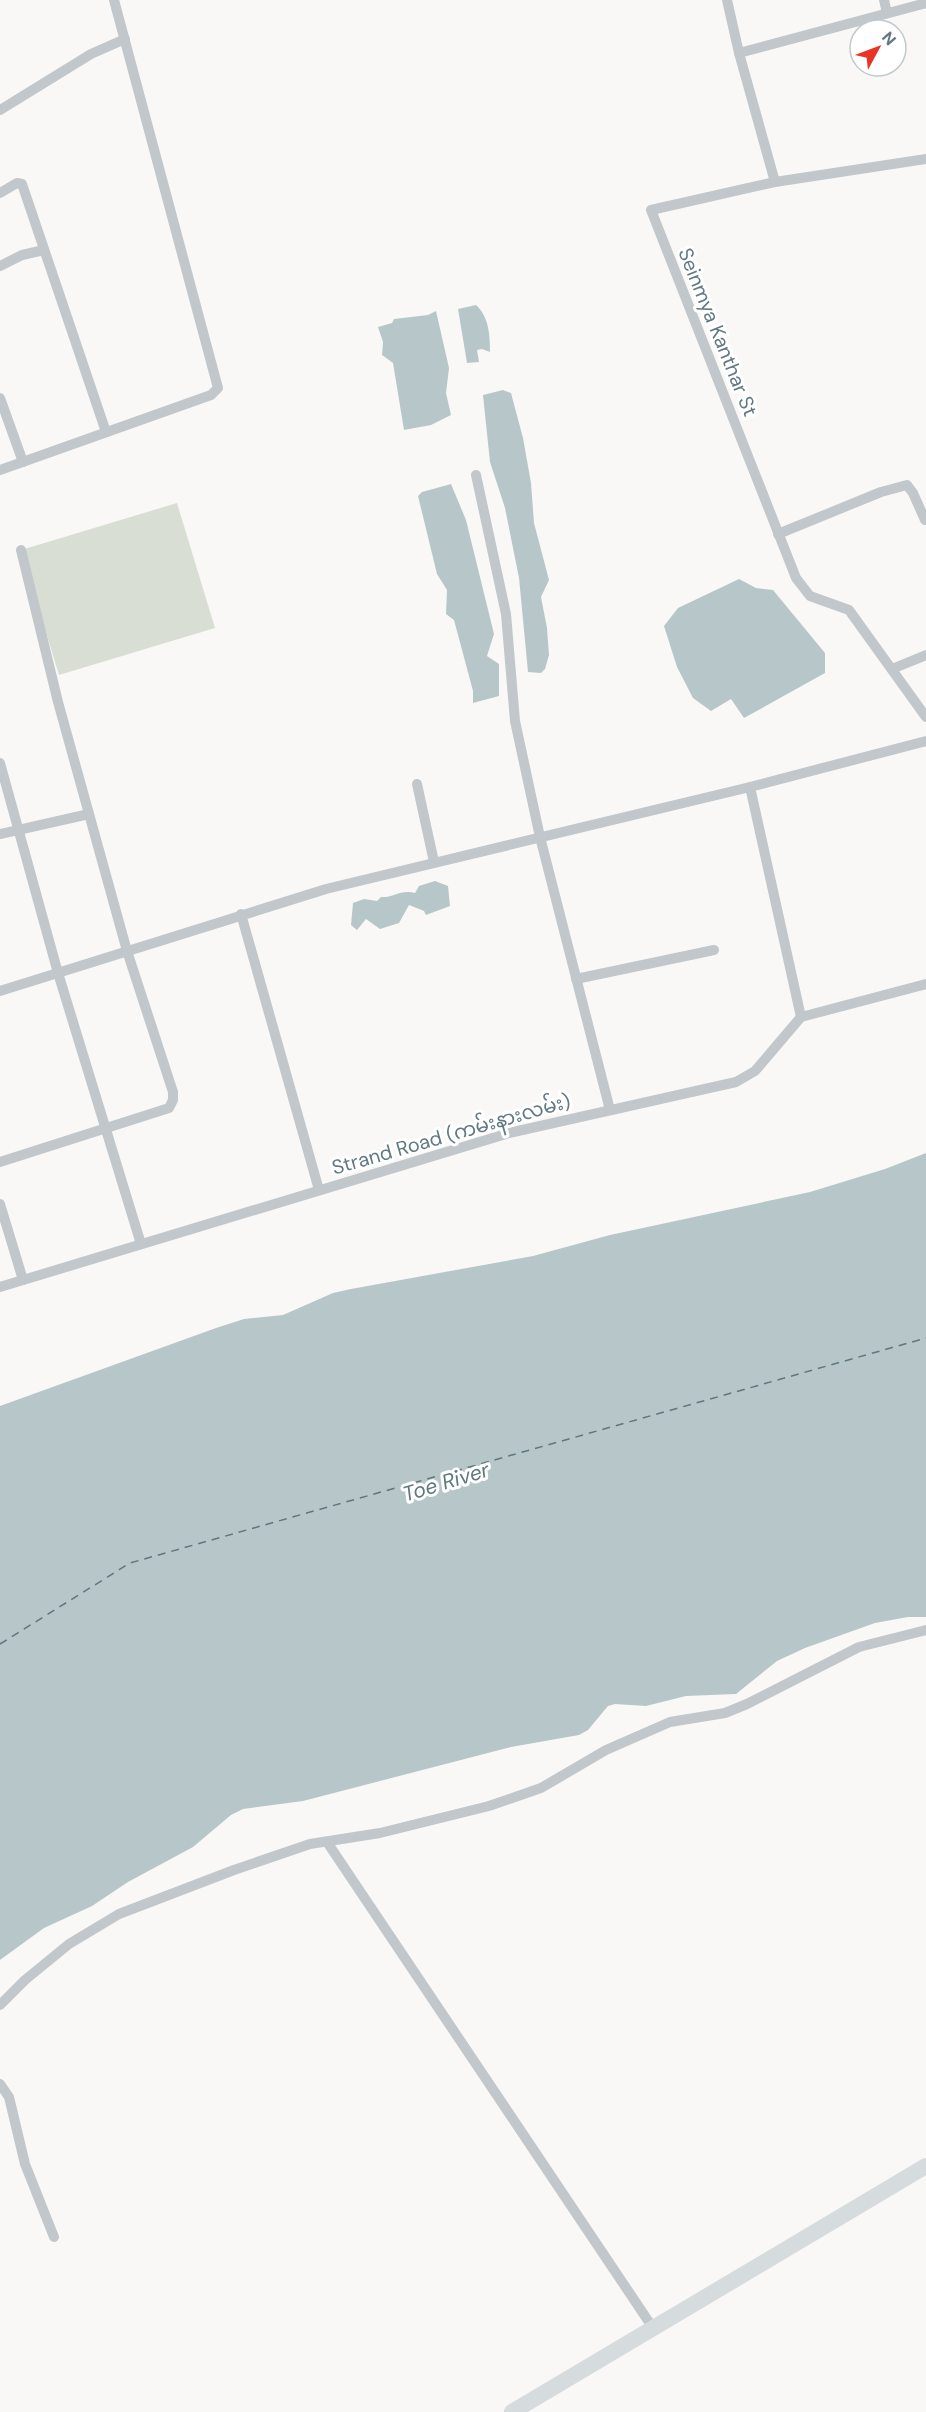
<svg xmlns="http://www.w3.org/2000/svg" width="926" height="2412" font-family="'DM Sans','Noto Sans Myanmar',sans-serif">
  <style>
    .green { fill: #d9ded5 }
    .water { fill: #b7c7c9 }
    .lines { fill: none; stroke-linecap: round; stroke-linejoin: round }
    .ferry { stroke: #5e787c; stroke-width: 1.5; stroke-dasharray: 8 6; stroke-linecap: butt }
    .street { stroke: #c1c7ca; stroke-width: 10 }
    .primary { stroke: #d6dbde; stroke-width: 16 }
    .labels { text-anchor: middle; stroke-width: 6; stroke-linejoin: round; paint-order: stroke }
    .street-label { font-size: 20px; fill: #637982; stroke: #fff }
    .water-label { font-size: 21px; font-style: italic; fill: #5e787c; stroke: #fff }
  </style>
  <rect width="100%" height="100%" fill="#f9f8f6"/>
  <!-- green -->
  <polygon class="green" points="177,503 215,628 59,675 21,550"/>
  <!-- water -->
  <g class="water">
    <path d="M476,305C489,317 490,335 490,352L482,349L477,350L479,362L467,363L458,309Z"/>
    <polygon points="436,311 449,368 446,393 451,415 431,425 404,430 393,363 382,355 383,342 378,327 392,323 394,319 428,315"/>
    <polygon points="503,390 511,393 523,438 531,483 534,523 549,580 541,597 547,628 549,655 545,669 541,673 528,672 519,578 505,508 490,462 483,395"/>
    <polygon points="451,484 466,520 494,634 487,656 499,664 499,696 473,703 473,691 454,620 446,614 447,590 437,574 418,496 422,492"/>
    <polygon points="739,579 756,588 773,590 825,653 825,673 744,718 731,699 711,711 693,698 677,667 664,626 678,608"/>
    <path d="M435,881L448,886L450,906L426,915L424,911L409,905L399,923L380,929L366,919L357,930L351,925L353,903L364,899L377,901L381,897C394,898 400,889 415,893L419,886Z"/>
    <polygon points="926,1153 926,1617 908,1617 875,1623 805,1648 777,1661 736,1694 686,1696 646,1706 615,1704 608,1706 588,1730 579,1735 511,1747 303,1801 243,1809 231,1815 193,1847 128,1882 92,1906 44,1928 0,1960 0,1406 216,1328 244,1319 283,1315 333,1293 351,1289 533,1256 610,1235 810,1192 885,1169"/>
  </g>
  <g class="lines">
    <!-- ferry -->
    <polyline class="ferry" points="0,1644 130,1563 926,1338"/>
    <!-- street -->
    <g class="street">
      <polyline points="727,0 739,53 775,182 651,210 796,578 810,596 849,610 926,717"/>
      <polyline points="884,0 887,13"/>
      <polyline points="739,53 926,3"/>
      <polyline points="0,110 91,54 125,39"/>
      <polyline points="775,182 926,159"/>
      <polyline points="0,193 17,183 22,184 106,432"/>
      <polyline points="0,266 22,255 44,250"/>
      <polyline points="0,398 23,462"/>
      <polyline points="0,470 211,395 218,388 114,0"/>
      <polyline points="476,475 506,614 515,721 540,837 610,1110"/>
      <polyline points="778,534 881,492 907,485 913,493 925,520"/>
      <polyline points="892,669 926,655"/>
      <polyline points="0,763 58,973 141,1244"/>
      <polyline points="417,784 434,862"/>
      <polyline points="750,787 801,1017"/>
      <polyline points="0,834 89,814"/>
      <polyline points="241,914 319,1190"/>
      <polyline points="576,979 714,950"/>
      <polyline points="0,991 326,889 750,787 926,741"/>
      <polyline points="0,1162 169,1108 173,1100 173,1092 127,951 58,702 21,550"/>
      <polyline points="0,1204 23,1280"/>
      <polyline points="0,1287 509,1133 736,1082 755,1071 801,1017 926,984"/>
      <polyline points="327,1842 653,2328"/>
      <polyline points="0,2005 25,1980 69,1944 119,1914 234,1870 310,1844 380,1833 489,1806 541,1788 606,1750 670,1722 725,1713 747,1704 859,1647 926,1630"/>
      <polyline points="0,2084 9,2097 25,2164 54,2237"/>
    </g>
    <!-- primary -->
    <polyline class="primary" points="512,2412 926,2166"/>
  </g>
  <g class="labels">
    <!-- street labels -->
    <g class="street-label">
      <text transform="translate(718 332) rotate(68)" y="7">Seinmya Kanthar St</text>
      <text transform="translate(451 1134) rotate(-16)" y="7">Strand Road (ကမ်းနားလမ်း)</text>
    </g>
    <!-- water labels -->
    <g class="water-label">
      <text transform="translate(446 1482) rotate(-17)" y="7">Toe River</text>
    </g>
  </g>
  <!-- north arrow -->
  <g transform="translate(878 48) rotate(49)"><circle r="28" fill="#ffffff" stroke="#c1c9cd" stroke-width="1.5"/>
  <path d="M0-4.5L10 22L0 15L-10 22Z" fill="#e73427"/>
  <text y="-9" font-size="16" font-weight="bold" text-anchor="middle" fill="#637982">N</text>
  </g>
</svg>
